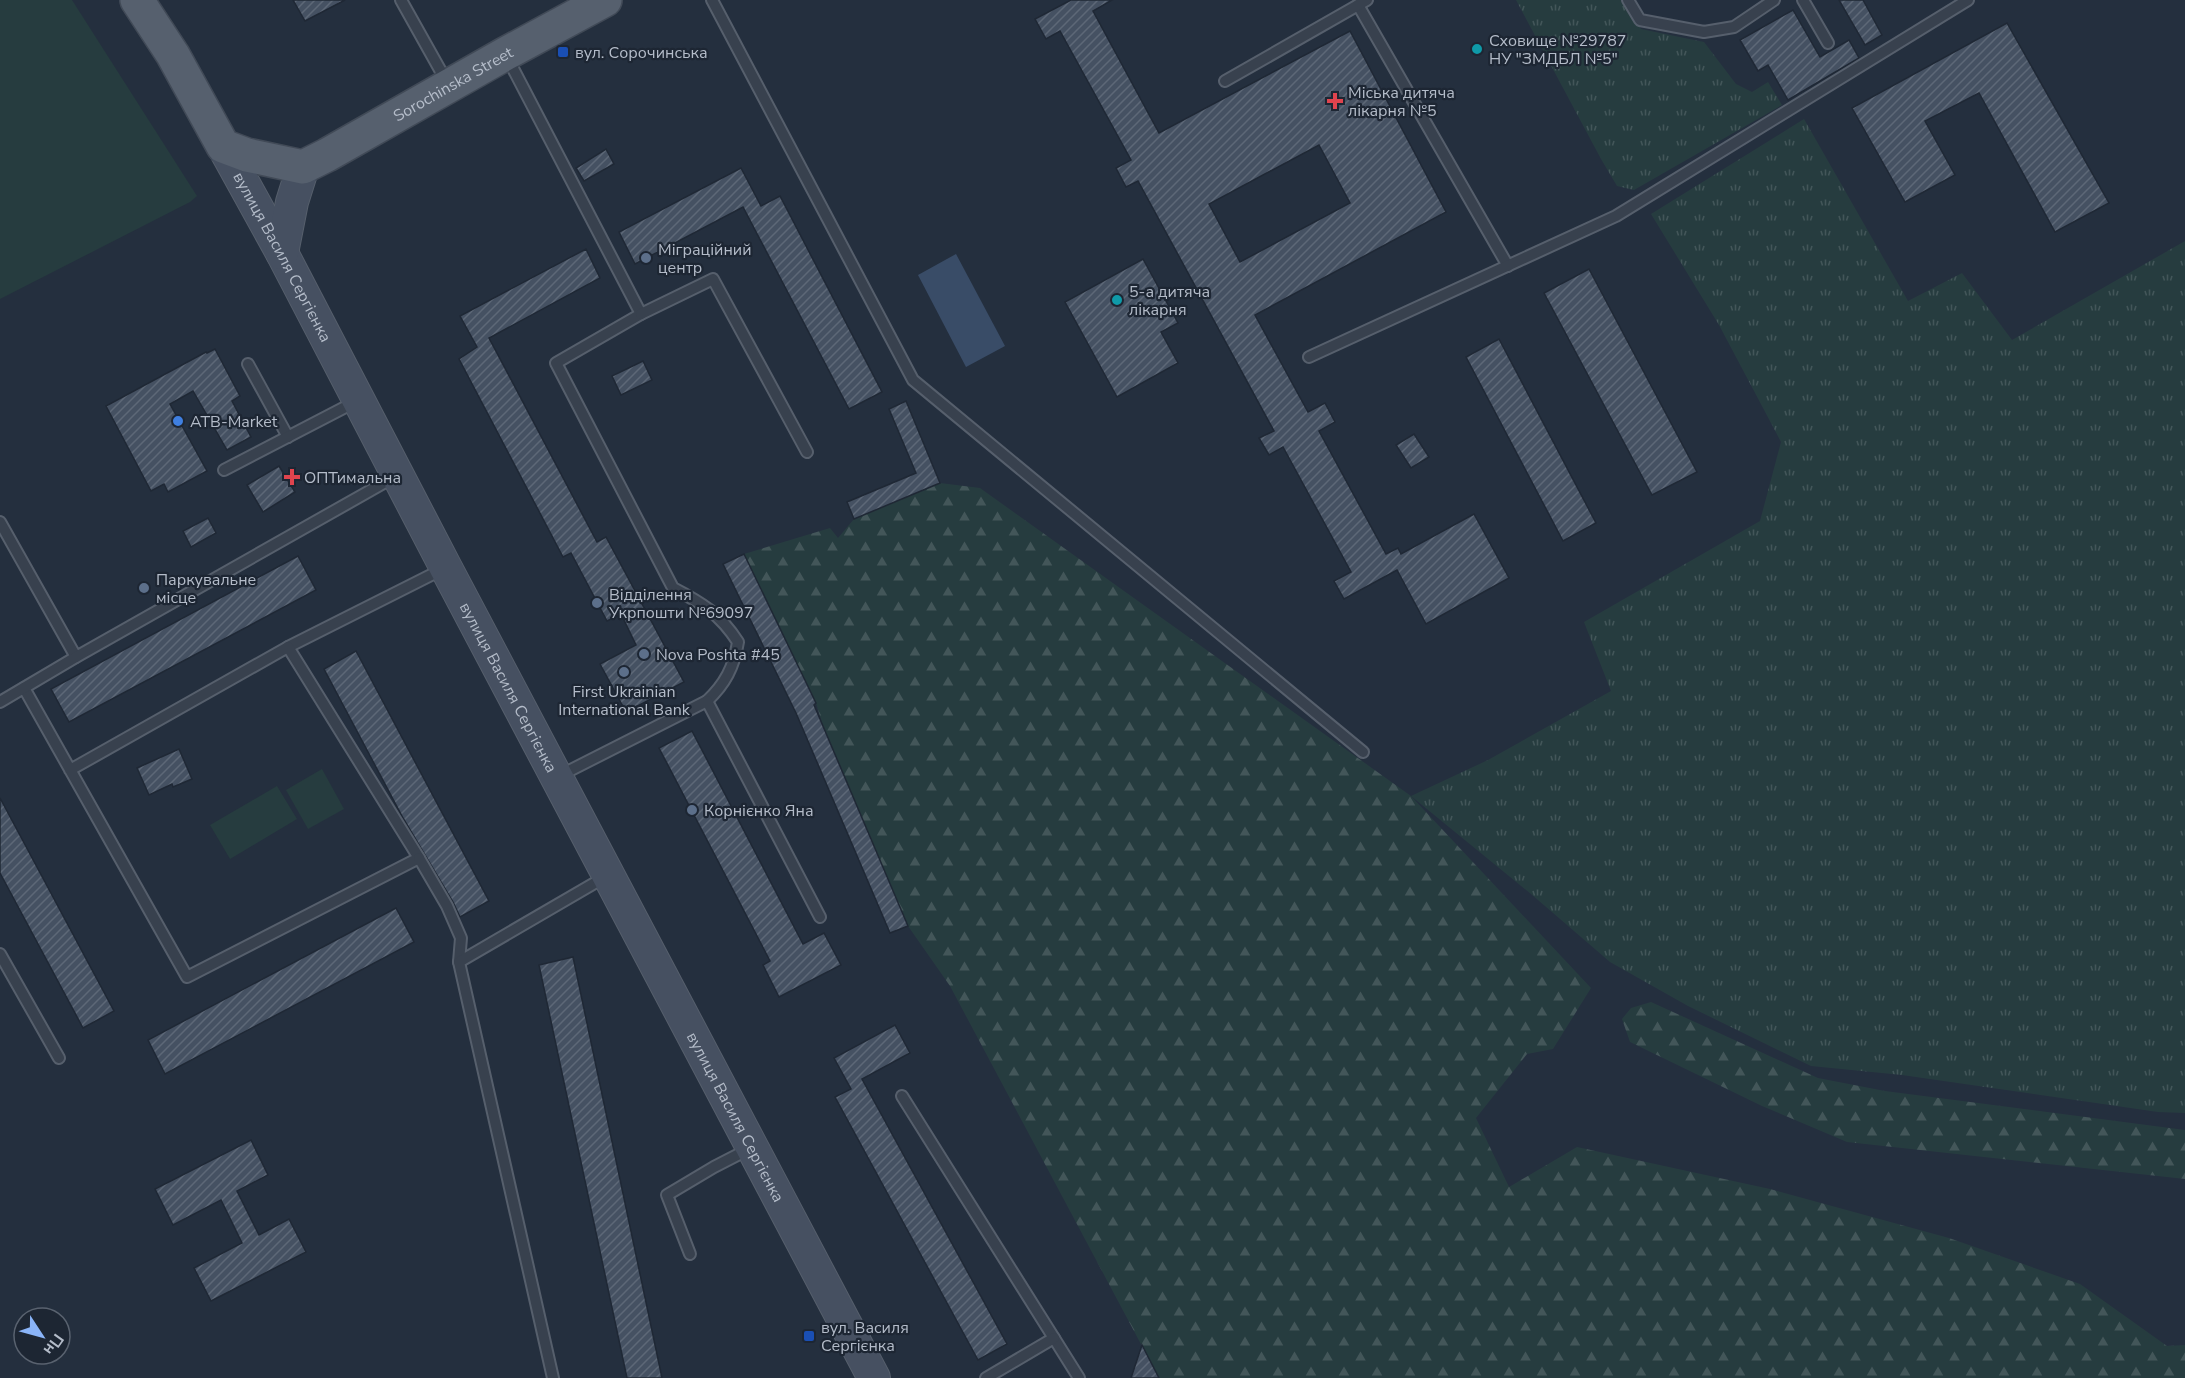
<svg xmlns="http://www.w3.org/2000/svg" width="2185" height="1378" font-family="'Nunito Sans',sans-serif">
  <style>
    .grass { fill: url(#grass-tufts) }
    .forest { fill: url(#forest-firs) }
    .park { fill: #263c3f }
    .water { fill: #394c67 }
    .building { fill: url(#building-hatch); stroke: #1f2835; stroke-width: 1.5; fill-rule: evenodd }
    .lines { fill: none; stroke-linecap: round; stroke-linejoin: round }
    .lane-casing { stroke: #565f6c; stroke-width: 14 }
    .secondary-casing { stroke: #565f6c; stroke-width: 34 }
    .primary-casing { stroke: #414a57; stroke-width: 36 }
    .lane { stroke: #38414e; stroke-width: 10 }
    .secondary { stroke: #465061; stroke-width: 32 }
    .primary { stroke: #56606e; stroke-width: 33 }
    .culture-dot { fill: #0f9aa8; stroke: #1d2633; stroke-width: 2 }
    .transit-dot { fill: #1a4fb4; stroke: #1d2633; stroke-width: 2 }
    .health-dot { fill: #e0444e; stroke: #1d2633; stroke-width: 2 }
    .service-dot { fill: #5c6f8a; stroke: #1d2633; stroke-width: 2 }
    .shop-dot { fill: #3f7fe0; stroke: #1d2633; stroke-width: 2 }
    .labels { text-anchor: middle; stroke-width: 4.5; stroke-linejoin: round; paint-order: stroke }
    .poi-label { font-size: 16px; fill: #b4bcc9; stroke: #1d2633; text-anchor: start }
    .street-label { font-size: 16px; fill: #b4bcc9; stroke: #1d2633 }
  </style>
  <defs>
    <pattern id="grass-tufts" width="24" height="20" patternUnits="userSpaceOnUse" patternTransform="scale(1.5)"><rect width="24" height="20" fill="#263c3f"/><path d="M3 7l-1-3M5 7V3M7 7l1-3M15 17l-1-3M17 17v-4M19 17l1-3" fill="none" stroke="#435659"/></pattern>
    <pattern id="forest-firs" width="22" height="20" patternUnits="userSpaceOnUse" patternTransform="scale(1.5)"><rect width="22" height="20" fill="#263c3f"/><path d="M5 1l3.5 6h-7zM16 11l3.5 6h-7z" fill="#435659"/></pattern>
    <pattern id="building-hatch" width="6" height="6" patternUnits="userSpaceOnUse" patternTransform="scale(1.5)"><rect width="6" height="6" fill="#455162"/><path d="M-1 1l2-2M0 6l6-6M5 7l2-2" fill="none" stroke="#5d6877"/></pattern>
  </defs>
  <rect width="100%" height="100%" fill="#242f3e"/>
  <!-- grass -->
  <g class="grass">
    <polygon points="1516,0 1624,0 1641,29 1704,42 1736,84 1752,92 1768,82 1782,105 1634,190 1617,186 1601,159"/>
    <polygon points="1804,119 1908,301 1962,273 2012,340 2185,241 2185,1113 2158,1112 1902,1075 1811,1066 1688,1006 1610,962 1531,894 1411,796 1488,760 1611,691 1584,622 1760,521 1781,442 1719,325 1651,214"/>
  </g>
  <!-- forest -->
  <g class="forest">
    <polygon points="940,483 980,488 1411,796 1591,988 1553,1049 1527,1054 1476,1118 1509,1187 1577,1147 1770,1189 1949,1238 2080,1284 2167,1346 2185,1345 2185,1378 1159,1378 950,986 908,926 823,726 816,703 744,554 830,528 838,538 854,519"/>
    <polygon points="1651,1002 1818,1078 1885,1091 2185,1130 2185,1179 1847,1142 1762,1106 1630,1042 1622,1019 1631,1008"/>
  </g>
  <!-- park -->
  <g class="park">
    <polygon points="0,0 72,0 197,196 190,202 0,299"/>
    <polygon points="322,769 344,809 308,829 286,790"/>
    <polygon points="277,786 297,819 230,859 210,825"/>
  </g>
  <!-- water -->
  <polygon class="water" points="956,254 1005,346 966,367 918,275"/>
  <!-- building -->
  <g class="building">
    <polygon points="293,0 345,0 305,21"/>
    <path d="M1071,0H1112L1093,11L1159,133L1350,31L1446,212L1255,315L1308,412L1325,403L1335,422L1319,431L1386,554L1398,548L1401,554L1474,514L1509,578L1426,624L1397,570L1344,599L1334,581L1351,572L1283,447L1269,455L1259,438L1274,431L1138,181L1126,187L1116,168L1131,160L1060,31L1046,39L1035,19ZM1319,145L1350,203L1240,262L1209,204Z"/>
    <polygon points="1839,0 1863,0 1882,35 1865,45"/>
    <polygon points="1793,10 1820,57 1849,40 1859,58 1788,100 1768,65 1758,71 1740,40"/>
    <polygon points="2007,23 2109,203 2055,232 1979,93 1925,121 1955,175 1905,202 1852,108"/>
    <polygon points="606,149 614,164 584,181 576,168"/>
    <polygon points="741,168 761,206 780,196 882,392 849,409 743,207 635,264 619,232"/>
    <polygon points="586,249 600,278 489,338 597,542 606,537 684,682 626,712 600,664 636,645 621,614 607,621 571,553 563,557 459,359 477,347 460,316"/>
    <polygon points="1143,259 1178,323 1161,332 1178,363 1117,397 1065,302"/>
    <polygon points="1589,269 1697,472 1652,495 1544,293"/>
    <polygon points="1499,339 1596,523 1563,541 1466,357"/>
    <polygon points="215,349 240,396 232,401 251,437 227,450 193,391 170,404 207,471 168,492 164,484 151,491 106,406 206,352 207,353"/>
    <polygon points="643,361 652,380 621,395 612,376"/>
    <polygon points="906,401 940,483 854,519 847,502 916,473 889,409"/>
    <polygon points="1414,434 1429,457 1411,468 1396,445"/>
    <polygon points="279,466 295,492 263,512 247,485"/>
    <polygon points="208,518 216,533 191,547 183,531"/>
    <polygon points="744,554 816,703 814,705 908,926 890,933 796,713 723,564"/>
    <polygon points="298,556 316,590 69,722 51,689"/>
    <polygon points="356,651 489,901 460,917 453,902 403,818 324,669"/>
    <polygon points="692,731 803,944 824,933 841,965 779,997 763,965 770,961 659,748"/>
    <polygon points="179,749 192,779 173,787 172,784 149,795 137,768"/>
    <polygon points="0,798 114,1011 83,1028 0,873"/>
    <polygon points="396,908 414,942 165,1074 148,1040"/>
    <polygon points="573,957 662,1378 627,1378 539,965"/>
    <polygon points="895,1025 910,1053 862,1079 1007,1344 978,1360 835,1097 851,1089 834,1058"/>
    <polygon points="251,1140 268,1175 237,1191 259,1235 289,1219 306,1252 211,1301 194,1268 242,1243 221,1200 173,1225 155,1189"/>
    <polygon points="1142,1345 1159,1378 1131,1378"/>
  </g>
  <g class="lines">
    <!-- lane casing -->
    <g class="lane-casing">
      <g id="lane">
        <polyline points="401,0 448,84"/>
        <polyline points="712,0 913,380 1363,752"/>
        <polyline points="1628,0 1640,20 1704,32 1734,27 1774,0"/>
        <polyline points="1803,0 1828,43"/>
        <polyline points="1358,5 1508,266"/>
        <path d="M507,57L641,314L556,363L673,588C702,603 720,614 738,642C734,667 725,684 707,701"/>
        <polyline points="1225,81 1367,0"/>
        <polyline points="641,314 713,279 807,452"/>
        <polyline points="1309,357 1616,216 1968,0"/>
        <polyline points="248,364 288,437"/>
        <polyline points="224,470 355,402"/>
        <polyline points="0,522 76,657"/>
        <polyline points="288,647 443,569"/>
        <polyline points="24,688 187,977 419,858 288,647 70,770"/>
        <polyline points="0,702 76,657 396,476"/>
        <polyline points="559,776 707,701 820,917"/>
        <polyline points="419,858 447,906 461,938 459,962"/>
        <polyline points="0,954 59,1058"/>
        <polyline points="902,1096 1079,1378"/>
        <polyline points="690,1254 667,1195 714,1167 749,1149"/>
        <polyline points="553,1378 459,962 605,877"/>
        <polyline points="986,1378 1054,1338"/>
      </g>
    </g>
    <!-- secondary casing -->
    <g class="secondary-casing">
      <g id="secondary">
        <path id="s1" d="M223,146L282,253L446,568L874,1378"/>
        <polyline points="282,253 292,202 303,167"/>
      </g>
    </g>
    <!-- primary casing -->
    <g class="primary-casing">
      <g id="primary">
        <path id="s2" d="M137,0L173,55L223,146L247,155L303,167L327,155L505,54L605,0"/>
      </g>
    </g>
    <!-- lane -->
    <use href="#lane" class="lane"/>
    <!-- secondary -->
    <use href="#secondary" class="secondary"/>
    <!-- primary -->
    <use href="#primary" class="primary"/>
  </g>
  <!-- markers -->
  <g class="culture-dot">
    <circle cx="1477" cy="49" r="6"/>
    <circle cx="1117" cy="300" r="6"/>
  </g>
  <g class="transit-dot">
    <rect x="557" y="46" width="12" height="12" rx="3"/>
    <rect x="803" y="1330" width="12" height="12" rx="3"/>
  </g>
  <g class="health-dot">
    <path d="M1332 92h6v6h6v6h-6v6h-6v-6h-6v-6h6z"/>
    <path d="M289 468h6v6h6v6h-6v6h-6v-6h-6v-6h6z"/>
  </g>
  <g class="service-dot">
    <circle cx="646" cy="258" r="6"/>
    <circle cx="144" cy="588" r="6"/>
    <circle cx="597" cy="603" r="6"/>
    <circle cx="644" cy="654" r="6"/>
    <circle cx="624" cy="672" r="6"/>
    <circle cx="692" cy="810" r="6"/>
  </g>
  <circle class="shop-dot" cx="178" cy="421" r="6"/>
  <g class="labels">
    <!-- poi labels -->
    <g class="poi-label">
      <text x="1489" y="46">Сховище №29787<tspan x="1489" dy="18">НУ "ЗМДБЛ №5"</tspan></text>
      <text x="575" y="58">вул. Сорочинська</text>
      <text x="1348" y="98">Міська дитяча<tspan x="1348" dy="18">лікарня №5</tspan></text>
      <text x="658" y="255">Міграційний<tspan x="658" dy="18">центр</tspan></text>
      <text x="1129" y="297">5-а дитяча<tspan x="1129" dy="18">лікарня</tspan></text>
      <text x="190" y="427">ATB-Market</text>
      <text x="304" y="483">ОПТимальна</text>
      <text x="156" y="585">Паркувальне<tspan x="156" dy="18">місце</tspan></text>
      <text x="609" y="600">Відділення<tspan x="609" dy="18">Укрпошти №69097</tspan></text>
      <text x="656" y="660">Nova Poshta #45</text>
      <text x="624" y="697" text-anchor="middle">First Ukrainian<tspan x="624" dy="18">International Bank</tspan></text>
      <text x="704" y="816">Корнієнко Яна</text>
      <text x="821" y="1333">вул. Василя<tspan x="821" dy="18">Сергієнка</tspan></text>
    </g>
    <!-- street labels -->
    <g class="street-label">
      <text dy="6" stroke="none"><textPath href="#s2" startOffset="424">Sorochinska Street</textPath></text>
      <text dy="6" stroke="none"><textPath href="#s1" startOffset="126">вулиця Василя Сергієнка</textPath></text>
      <text dy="6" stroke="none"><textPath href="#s1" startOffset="612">вулиця Василя Сергієнка</textPath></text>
      <text dy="6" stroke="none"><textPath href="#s1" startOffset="1098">вулиця Василя Сергієнка</textPath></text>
    </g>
  </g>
  <!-- north arrow -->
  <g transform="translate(42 1336) rotate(126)"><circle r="28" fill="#1d2633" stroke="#59626f" stroke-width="1.5"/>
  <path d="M0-4.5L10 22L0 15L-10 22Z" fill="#8ab4f8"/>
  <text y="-9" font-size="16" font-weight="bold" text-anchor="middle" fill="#b4bcc9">Пн</text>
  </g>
</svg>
